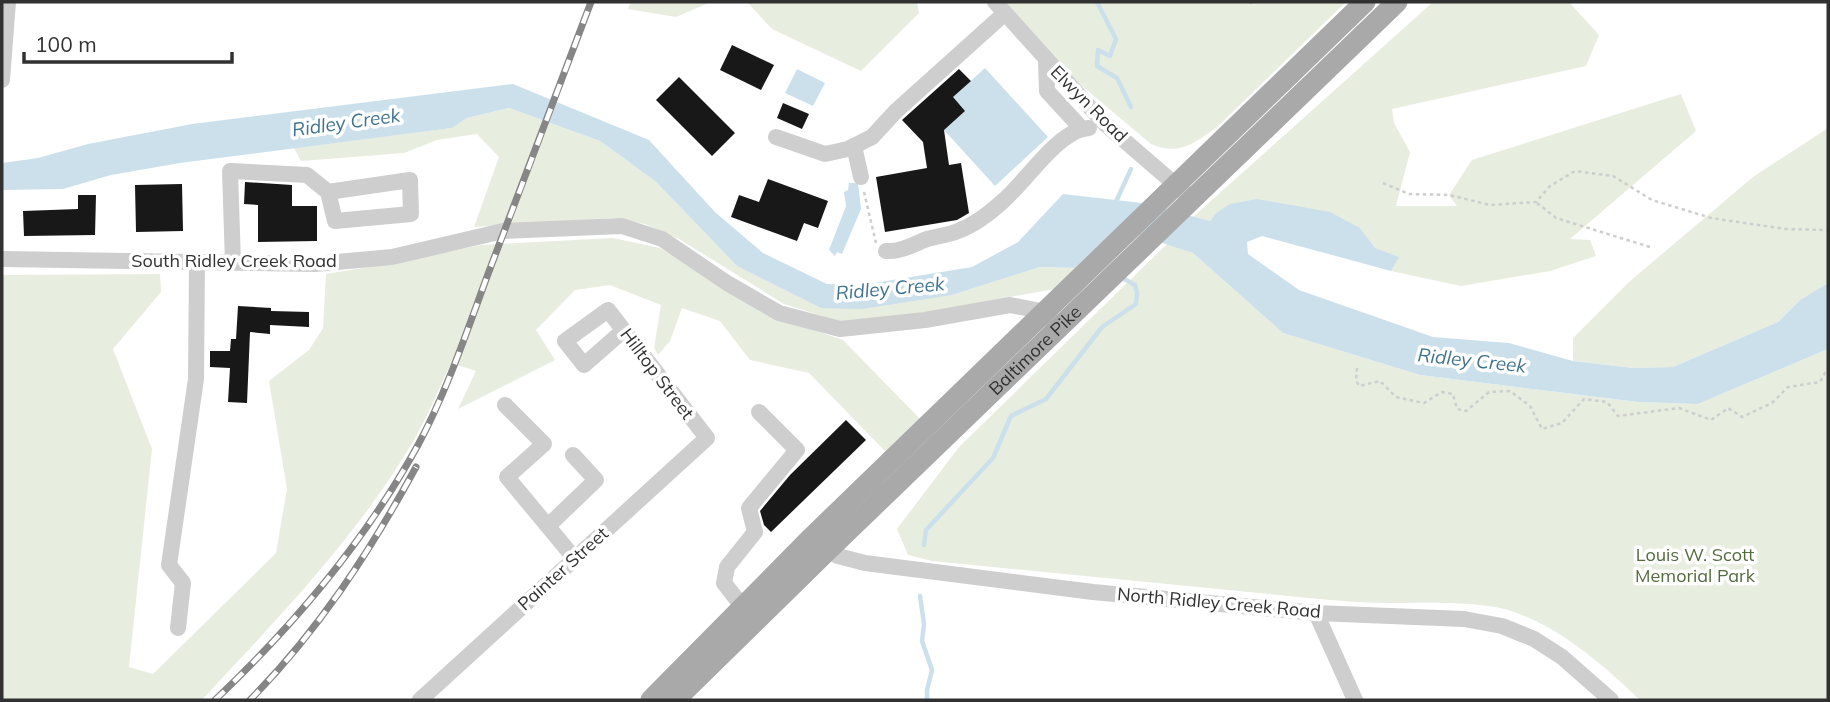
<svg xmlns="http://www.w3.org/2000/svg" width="1830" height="702" font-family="Mulish,sans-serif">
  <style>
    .green { fill: #e7eddf }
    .water { fill: #cce0ec }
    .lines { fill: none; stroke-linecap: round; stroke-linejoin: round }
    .stream { stroke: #cce0ec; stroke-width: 4.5 }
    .building { fill: #181818 }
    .path { stroke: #cecece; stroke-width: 2.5; stroke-dasharray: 3.5 3.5; stroke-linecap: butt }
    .minor { stroke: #cecece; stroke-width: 16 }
    .major { stroke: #a9a9a9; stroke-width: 21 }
    .rail-casing { stroke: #868686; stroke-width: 7 }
    .rail { stroke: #fff; stroke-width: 4.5; stroke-dasharray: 13; stroke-linecap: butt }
    .labels { text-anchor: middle; stroke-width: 7; stroke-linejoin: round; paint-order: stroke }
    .street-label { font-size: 18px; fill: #313131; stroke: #fff }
    .park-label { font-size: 18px; fill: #546b3f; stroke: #fff }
    .water-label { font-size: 19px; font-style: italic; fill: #407391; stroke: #fff }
  </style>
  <rect width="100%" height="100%" fill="#fff"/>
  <!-- green -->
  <g class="green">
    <polygon points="631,2 711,2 676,17 628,9"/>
    <polygon points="747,2 917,2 919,13 861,71 772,29"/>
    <path d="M1005,2H1346L1216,128C1193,144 1178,156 1151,144L1076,81Z"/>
    <polygon points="1433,2 1569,2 1599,35 1586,66 1392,109 1394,123 1410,152 1396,206 1457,206 1449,195 1472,160 1681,94 1696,131 1570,239 1590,240 1596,256 1550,271 1461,286 1391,271 1398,257 1374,248 1360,228 1216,213 1210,221 1193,217"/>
    <polygon points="509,108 600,141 655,181 737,266 821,308 952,295 1040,267 1075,268 1055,289 881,320 844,323 784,304 679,239 645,224 612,218 474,227 499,157 477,134 437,140 404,153 301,161 294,148 452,128 467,118"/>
    <polygon points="1828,128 1828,283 1800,300 1778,322 1673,367 1633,368 1573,361 1573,338 1629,282 1753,177"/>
    <path d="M613,238L660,248L777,317L843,340L923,422L889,455L809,373L750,360L720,321L682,308L670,341L658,355L654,348L661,305L610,285L575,290L536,330L555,360L458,409L476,371L451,363C439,388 428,416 414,440C357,537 278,618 202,700H2V275L160,274L161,292L113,349L152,449L129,667L153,674L276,553L287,489L269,381L309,350L323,328L326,274L387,264L481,245Z"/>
    <path d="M1168,243L1193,253L1283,333L1420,375L1638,402L1698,404L1828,349V700H1640C1602,664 1559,626 1508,610C1475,601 1429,603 1395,603C1366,603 1338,601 1309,598L932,561L908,555L897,529L959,447Z"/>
  </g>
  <!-- water -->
  <g class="water">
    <polygon points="985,68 1048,137 995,186 944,130 953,97"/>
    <polygon points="797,69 825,83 813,106 785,93"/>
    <polygon points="513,84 649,140 715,212 763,253 827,284 862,285 972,267 1018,242 1063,194 1142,203 1210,221 1216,213 1230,204 1257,199 1330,212 1360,228 1375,248 1399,257 1391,271 1262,236 1247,242 1248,254 1299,290 1433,337 1509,343 1573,361 1633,368 1673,367 1778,322 1800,300 1828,283 1828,349 1698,404 1638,402 1420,375 1283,333 1193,253 1117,228 1075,268 1040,267 952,295 862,309 821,308 737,266 655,181 600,141 509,108 467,118 452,128 180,163 111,175 63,189 2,190 2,163 38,158 88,144 192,124"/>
    <polygon points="849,183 858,183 861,209 842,254 837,252 835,256 829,250 846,206 844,192 848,190"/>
  </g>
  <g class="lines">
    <!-- stream -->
    <g class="stream">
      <polyline points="1097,2 1116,39 1110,56 1098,50 1097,66 1117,78 1131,107"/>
      <polyline points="1114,206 1131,169"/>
      <polyline points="924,545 926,530 993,458 1011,416 1046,399 1102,327 1136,304 1137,293 1135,285 1121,277"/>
      <polyline points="920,596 924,624 922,641 932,670 927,690 927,700"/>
    </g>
  </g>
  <!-- building -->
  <g class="building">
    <polygon points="732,45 774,65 761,90 720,70"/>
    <polygon points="959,69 971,81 953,97 965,111 944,130 949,165 961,163 969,213 957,220 885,232 876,177 927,168 923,142 902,120"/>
    <polygon points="679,77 735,133 712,156 656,100"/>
    <polygon points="783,103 809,114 802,129 777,118"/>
    <polygon points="768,179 828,201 818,228 804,223 797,241 731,217 739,195 759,202"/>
    <polygon points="245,182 292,185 292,206 317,206 317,241 258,242 258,205 244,204"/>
    <polygon points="182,184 183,231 136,232 135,185"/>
    <polygon points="78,195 96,195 95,235 24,236 23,211 78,209"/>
    <polygon points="238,306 271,308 271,311 309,312 309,327 270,325 270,334 250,332 247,403 228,402 230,368 210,367 210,351 230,351 231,339 236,339"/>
    <polygon points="846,420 866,440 771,532 764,525 760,511 790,475"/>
  </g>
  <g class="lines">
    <!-- path -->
    <g class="path">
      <polyline points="1250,4 1251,2"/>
      <polyline points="1383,183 1409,194 1449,195 1490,205 1536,202 1550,186 1575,171 1613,176 1652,200 1711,218 1786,229 1828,230"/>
      <polyline points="864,192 876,243"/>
      <polyline points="1537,203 1556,218 1650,247"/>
      <polyline points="1357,368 1356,380 1359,386 1380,381 1396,397 1424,403 1442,392 1453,394 1457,409 1466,411 1489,392 1510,391 1530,406 1542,429 1562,423 1584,399 1607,402 1618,416 1679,408 1711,420 1728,408 1742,417 1772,403 1788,387 1820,382 1826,371 1828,371"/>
    </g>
    <!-- minor -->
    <g class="minor">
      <polyline points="995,2 1104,123 1192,199"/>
      <polyline points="1046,61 1047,91 1082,129 1089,128"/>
      <polyline points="2,80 8,2"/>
      <polyline points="776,137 825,154 848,149 872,137 896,111 1004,14"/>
      <polyline points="854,146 861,177"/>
      <path d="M886,251C901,252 914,244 927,239C937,236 949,235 958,231C974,225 991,212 1003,201C1027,180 1053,138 1082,129"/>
      <polyline points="2,259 315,264 392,257 503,231 622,226 662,239 727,283 779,313 840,329 925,320 1010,305 1036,310 1050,319"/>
      <polyline points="233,263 230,171 307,175 328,192 410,180 411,214 335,221 328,192"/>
      <polyline points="505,405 544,444 507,477 575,559"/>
      <polyline points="548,526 596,480 573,455"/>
      <polyline points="821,546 838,556 865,563 1093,592 1316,613 1464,619 1502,626 1534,639 1562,657 1611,700"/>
      <polyline points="742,606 724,583 727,567 755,532 749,508 797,450 759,412"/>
      <polyline points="1316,613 1355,700"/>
      <polyline points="178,628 183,583 169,565 196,379 197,263"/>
      <polyline points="420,700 707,438 608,310 565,341 584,365 624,330"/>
    </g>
    <!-- major -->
    <g class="major">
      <polyline points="651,700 811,538 1365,2"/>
      <path id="s1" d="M675,700L827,551L1397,2"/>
    </g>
    <!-- rail casing -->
    <g class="rail-casing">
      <g id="rail">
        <path d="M215,700C293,626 366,540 418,445C447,391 467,331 488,274C523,183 557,92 591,2"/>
        <path d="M250,700C318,631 370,552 416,467"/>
      </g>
    </g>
    <!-- rail -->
    <use href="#rail" class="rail"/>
  </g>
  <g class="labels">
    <!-- street labels -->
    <g class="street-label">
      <text transform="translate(1089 104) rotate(45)" y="6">Elwyn Road</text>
      <text x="234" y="267">South Ridley Creek Road</text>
      <text dy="6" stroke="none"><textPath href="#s1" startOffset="502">Baltimore Pike</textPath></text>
      <text transform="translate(657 374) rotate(53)" y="6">Hilltop Street</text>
      <text transform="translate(563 569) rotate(-42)" y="6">Painter Street</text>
      <text transform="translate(1219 603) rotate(5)" y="6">North Ridley Creek Road</text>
    </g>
    <!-- park labels -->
    <g class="park-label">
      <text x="1695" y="561">Louis W. Scott<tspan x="1695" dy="21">Memorial Park</tspan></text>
    </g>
    <!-- water labels -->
    <g class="water-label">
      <text transform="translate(346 122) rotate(-8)" y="7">Ridley Creek</text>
      <text transform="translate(890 288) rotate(-5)" y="7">Ridley Creek</text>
      <text transform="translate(1472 360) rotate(6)" y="7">Ridley Creek</text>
    </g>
  </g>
  <!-- border -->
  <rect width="1830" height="702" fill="none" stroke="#313131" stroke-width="7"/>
  <!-- scale -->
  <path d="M24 52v10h208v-10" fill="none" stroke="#313131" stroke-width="3.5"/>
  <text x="35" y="52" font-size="21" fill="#313131" stroke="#ffffff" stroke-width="5" paint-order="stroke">100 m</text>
</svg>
